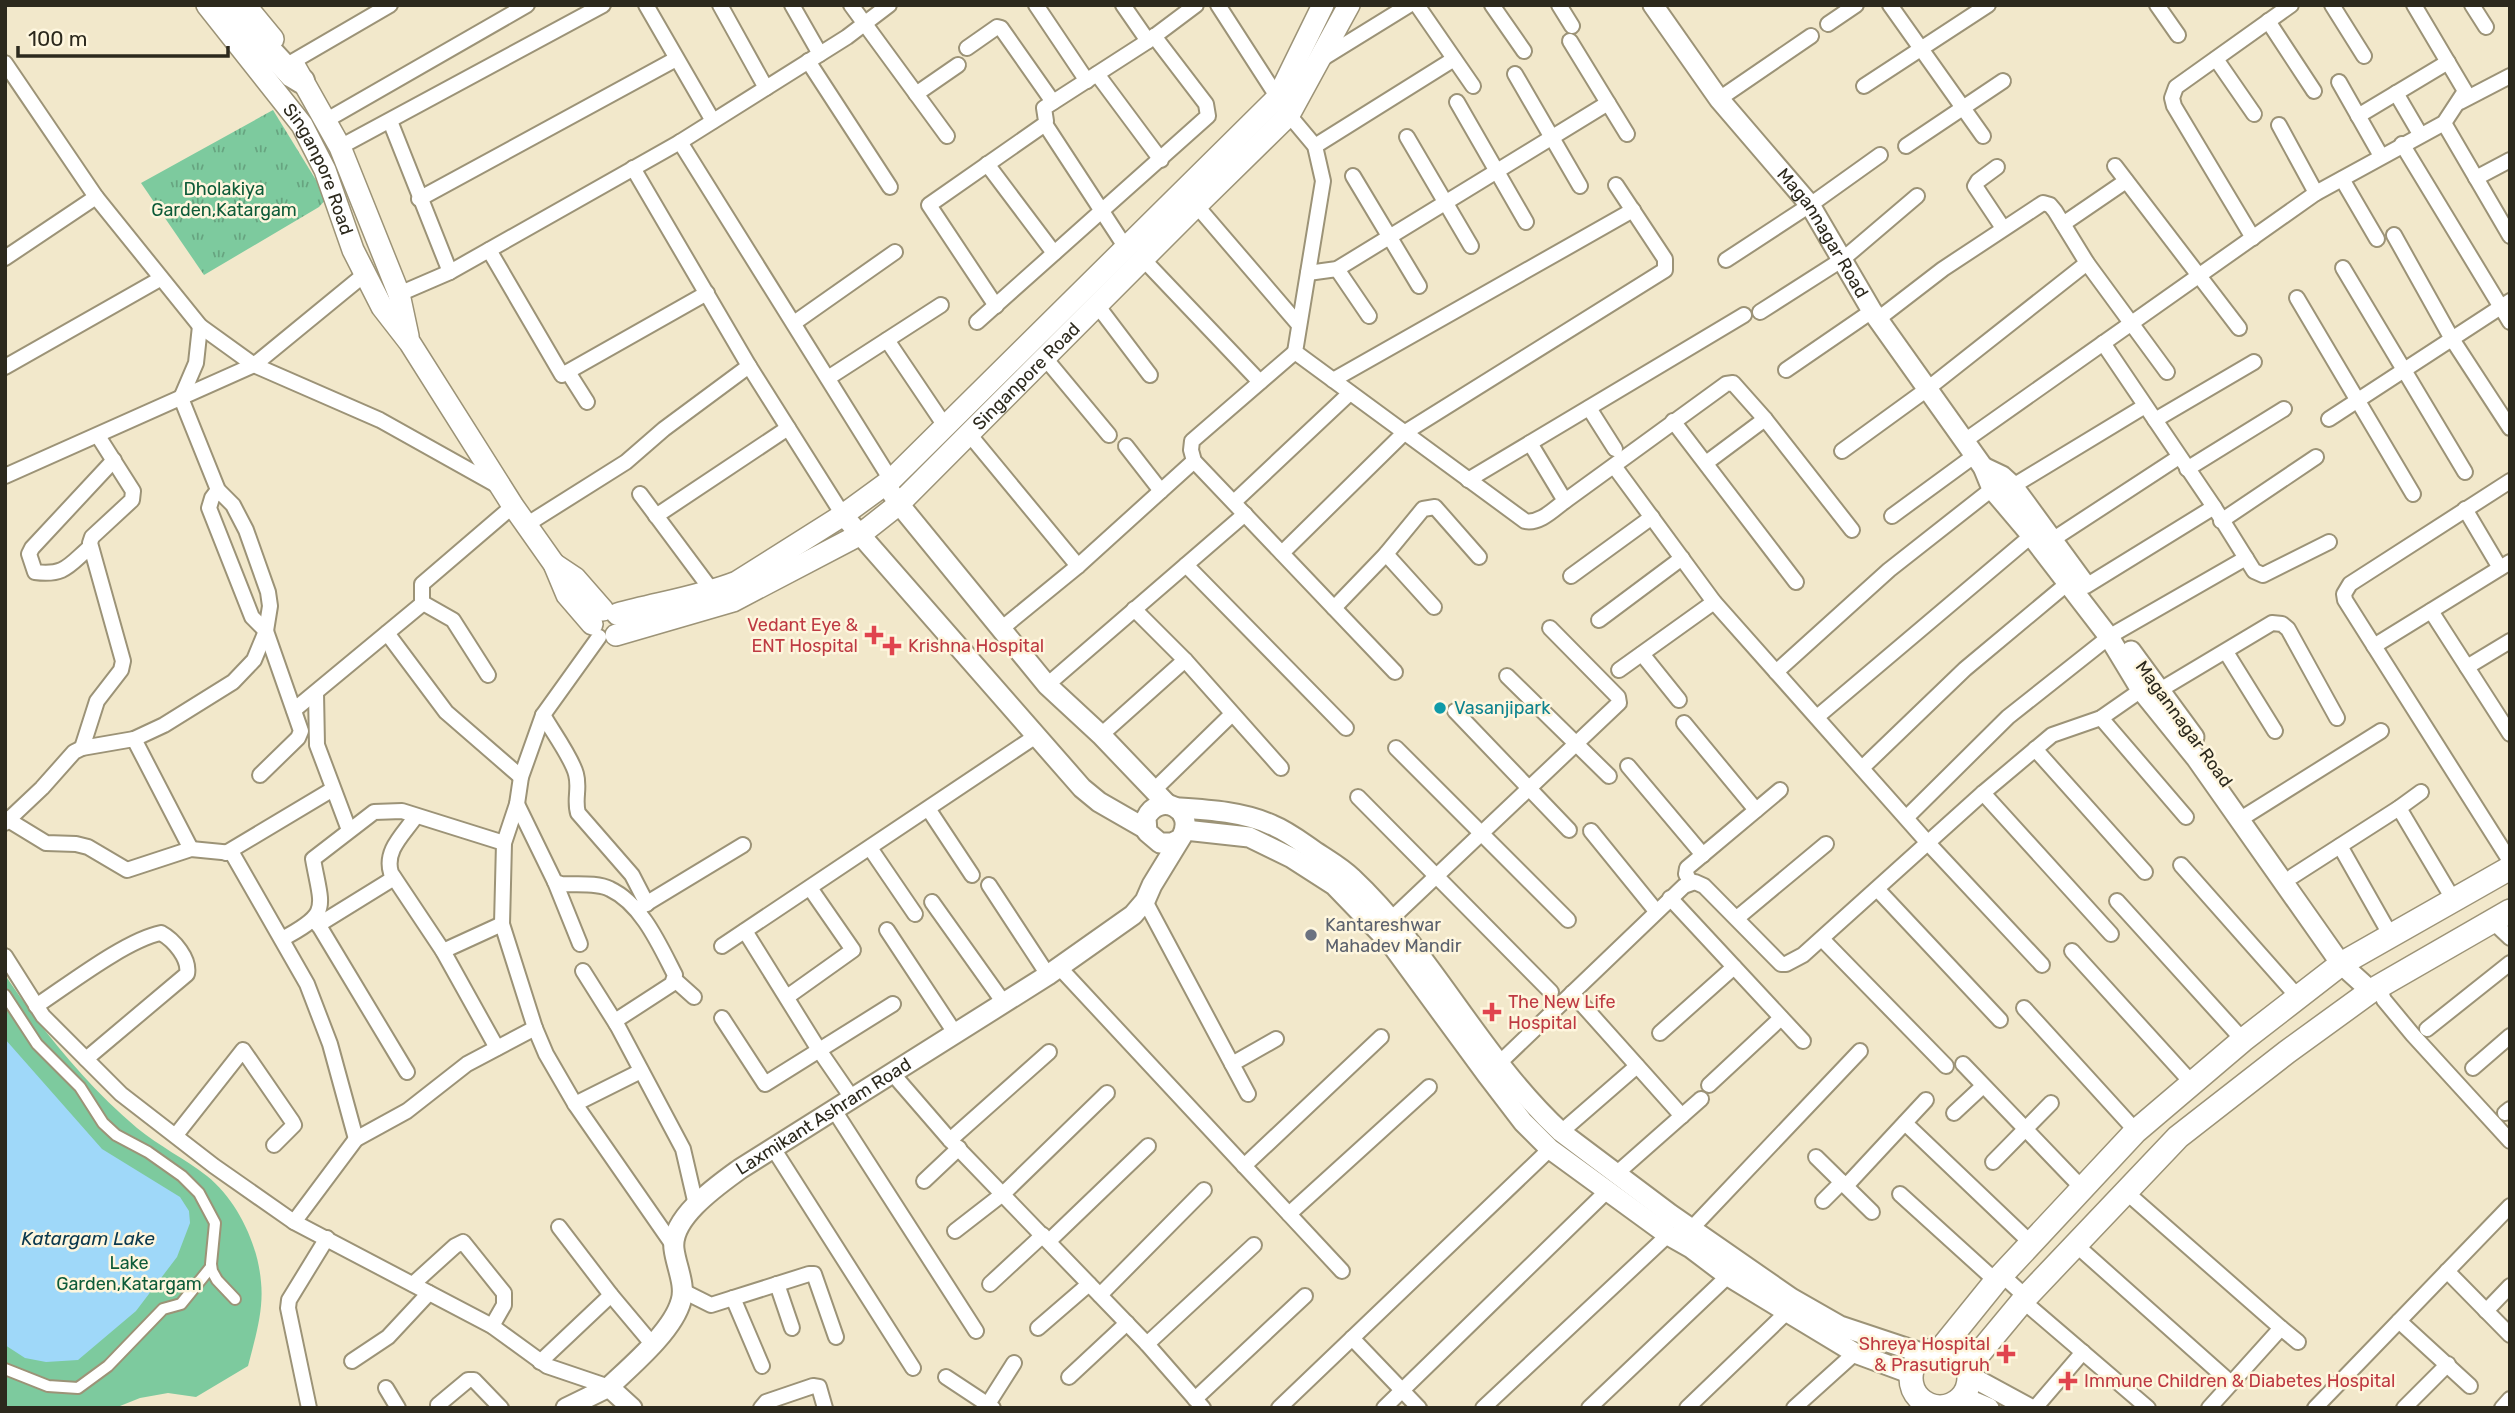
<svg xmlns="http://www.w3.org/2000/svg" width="2515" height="1413" font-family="Rubik,sans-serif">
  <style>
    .green { fill: #7dca9e }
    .park { fill: url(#park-tufts) }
    .water { fill: #9fd8f9 }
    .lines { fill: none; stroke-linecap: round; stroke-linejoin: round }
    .pedestrian-casing { stroke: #9c9377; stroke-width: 14 }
    .minor-casing { stroke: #9c9377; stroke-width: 18 }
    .tertiary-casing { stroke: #9c9377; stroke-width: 23 }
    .secondary-casing { stroke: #9c9377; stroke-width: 24 }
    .primary-casing { stroke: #9c9377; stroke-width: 26 }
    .trunk-casing { stroke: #9c9377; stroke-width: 28 }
    .pedestrian { stroke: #fff; stroke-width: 10 }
    .minor { stroke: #fff; stroke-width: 14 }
    .tertiary { stroke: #fff; stroke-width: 19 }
    .secondary { stroke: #fff; stroke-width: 21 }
    .primary { stroke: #fff; stroke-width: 23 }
    .trunk { stroke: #fff; stroke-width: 24 }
    .health-dot { fill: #e0444e; stroke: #fef6de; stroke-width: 2.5 }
    .culture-dot { fill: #0f9aa8; stroke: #fef6de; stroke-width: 2.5 }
    .worship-dot { fill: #6b7280; stroke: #fef6de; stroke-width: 2.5 }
    .labels { text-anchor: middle; stroke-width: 5; stroke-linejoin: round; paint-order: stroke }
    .street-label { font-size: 18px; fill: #2c291d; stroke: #fef6de }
    .park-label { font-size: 18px; fill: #0d5b38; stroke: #fef6de }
    .health-label { font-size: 18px; fill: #be3a42; stroke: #fef6de; text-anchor: start }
    .culture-label { font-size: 18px; fill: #0d838f; stroke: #fef6de; text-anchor: start }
    .worship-label { font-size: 18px; fill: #5b616d; stroke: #fef6de; text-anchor: start }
    .water-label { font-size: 19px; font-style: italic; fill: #09384e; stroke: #fef6de }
  </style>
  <defs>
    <pattern id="park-tufts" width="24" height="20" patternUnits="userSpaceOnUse" patternTransform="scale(1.75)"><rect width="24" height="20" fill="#7dca9e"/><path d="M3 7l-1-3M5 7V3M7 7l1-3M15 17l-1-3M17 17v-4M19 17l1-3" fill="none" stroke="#67a480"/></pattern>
  </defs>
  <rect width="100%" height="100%" fill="#f2e8cb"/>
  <!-- green -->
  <path class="green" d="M5,975C43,1031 85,1084 137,1128C159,1146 185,1159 207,1176C237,1200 258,1244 261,1282C264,1310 255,1339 248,1366L196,1397L168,1393L140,1398L115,1408H5Z"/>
  <!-- park -->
  <polygon class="park" points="273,110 327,198 319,207 204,275 141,183"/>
  <!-- water -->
  <polygon class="water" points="5,1039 102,1149 180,1197 189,1211 190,1223 177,1257 136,1311 78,1360 46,1362 25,1358 5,1345"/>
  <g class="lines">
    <!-- pedestrian casing -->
    <g class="pedestrian-casing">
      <g id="pedestrian">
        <polyline points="5,995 37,1044 80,1087 103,1123 116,1135 148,1152 182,1176 199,1193 215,1223 211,1264 212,1271 217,1280 235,1299"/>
        <polyline points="5,1369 48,1386 78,1388 108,1366 163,1309 181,1304 211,1267"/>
      </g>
    </g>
    <!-- minor casing -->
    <g class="minor-casing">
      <g id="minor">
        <polyline points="646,5 713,121"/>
        <polyline points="720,5 766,88"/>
        <polyline points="792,5 820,54"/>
        <polyline points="851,5 947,136"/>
        <polyline points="1036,5 1087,81"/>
        <polyline points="1123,5 1148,41"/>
        <path d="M1218,5L1289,115L1315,146L1323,181L1295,352L1525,521C1540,524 1554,509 1565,501L1726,384L1733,383L1765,419L1852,530"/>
        <polyline points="1417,5 1473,86"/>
        <polyline points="1492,5 1524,51"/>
        <polyline points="1559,5 1572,26"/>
        <polyline points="1890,5 1983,136"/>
        <polyline points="2157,5 2178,35"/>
        <polyline points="2332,5 2364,56"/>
        <polyline points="2472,5 2486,27"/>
        <polyline points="2268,21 2314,91"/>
        <polyline points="1828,24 1856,5"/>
        <polyline points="1570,41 1627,134"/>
        <polyline points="967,48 997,27 1001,28 1053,102"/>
        <polyline points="2216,59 2254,114"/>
        <polyline points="1320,60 1409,5"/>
        <polyline points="808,61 890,187"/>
        <polyline points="292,62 390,5"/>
        <polyline points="5,63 96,197 200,326 254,365 380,420 498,486"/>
        <polyline points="1097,74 1161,160"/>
        <polyline points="1515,74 1580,186"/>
        <polyline points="2339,82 2381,156"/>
        <polyline points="1864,86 1988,5"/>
        <polyline points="2396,93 2420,134"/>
        <polyline points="916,94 958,65"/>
        <polyline points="1719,99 1811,36"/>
        <polyline points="1457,102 1526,222"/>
        <polyline points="2460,102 2510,76"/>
        <polyline points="2358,116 2448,62"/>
        <polyline points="325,121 527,5"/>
        <polyline points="390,121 450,272"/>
        <polyline points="2444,123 2510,236"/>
        <polyline points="1045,124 1126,248"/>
        <polyline points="2279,125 2316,193"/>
        <polyline points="1407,137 1471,246"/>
        <polyline points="680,142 891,480"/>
        <polyline points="2402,144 2510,322"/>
        <polyline points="1315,146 1454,59"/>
        <polyline points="1906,146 2003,81"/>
        <polyline points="340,147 603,5"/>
        <polyline points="987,164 1054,253"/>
        <polyline points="2115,166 2239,328"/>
        <polyline points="1997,167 1978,181 1975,186 2003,228"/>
        <polyline points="633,168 749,366 843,515"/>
        <polyline points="1353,176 1419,286"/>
        <polyline points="2476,178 2510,160"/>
        <polyline points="2342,179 2377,239"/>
        <polyline points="419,199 676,59"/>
        <polyline points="1196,205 1299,325"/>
        <polyline points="2063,224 2126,181"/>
        <polyline points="2394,235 2452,339 2510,428"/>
        <polyline points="2253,238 2174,106 2172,98 2176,87 2291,5"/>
        <polyline points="489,250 562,375 707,293"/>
        <polyline points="5,258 96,197"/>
        <polyline points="1143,259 1260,382"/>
        <polyline points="1726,260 1810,205 1880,155"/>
        <polyline points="2343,268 2465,472"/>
        <polyline points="1337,269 1369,316"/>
        <polyline points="1308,273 1337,269 1608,103"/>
        <polyline points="399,294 450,272 680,142 847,37 889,5"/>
        <polyline points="2297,298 2413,494"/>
        <polyline points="1097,305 1150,375"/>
        <polyline points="996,306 929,205 1045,124 1046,121 1044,108 1148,41 1196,5"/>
        <polyline points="1760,312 1843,259 1917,196"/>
        <polyline points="1878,319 1943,269 2043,203 2050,205 2055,211 2087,263 2167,372"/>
        <polyline points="977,322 1208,116 1206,104 1154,36"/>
        <polyline points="794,323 895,252"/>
        <polyline points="887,340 945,426"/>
        <polyline points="2103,343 2214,507 2254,571 2263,575 2329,542"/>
        <polyline points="1295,352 1192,441 1191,450 1194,461 1395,672"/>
        <polyline points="1045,358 1109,435"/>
        <polyline points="5,367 160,279"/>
        <polyline points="1786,370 1872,311"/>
        <polyline points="568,372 587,402"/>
        <polyline points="828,378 941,305"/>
        <polyline points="1333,380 1633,210"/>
        <polyline points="1589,408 1615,449"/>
        <polyline points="2329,419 2510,301"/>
        <polyline points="2155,420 2254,362"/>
        <polyline points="1673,421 1796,582"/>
        <polyline points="969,434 1078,566"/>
        <polyline points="1963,442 2316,193 2444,123 2465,91 2414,5"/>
        <polyline points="1530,443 1565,501"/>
        <polyline points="1126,446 1161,491"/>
        <polyline points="1842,451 1926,390 2087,263"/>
        <polyline points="1706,463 1765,419"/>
        <polyline points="1614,466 1714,602 1928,843 2042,965"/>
        <polyline points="2187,469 2284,409"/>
        <polyline points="5,476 254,365 365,274"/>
        <polyline points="1468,480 1744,315"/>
        <polyline points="2510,481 2350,584 2344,594 2345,600 2510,861"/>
        <polyline points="2013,486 2145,406"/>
        <polyline points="218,490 212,498 209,508 252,617 266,631 301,731 298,738 260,775"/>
        <polyline points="640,494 713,592"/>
        <polyline points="1234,502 1350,393"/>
        <polyline points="2465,509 2500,568"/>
        <polyline points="656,516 788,428"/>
        <polyline points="1892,516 1974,456"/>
        <polyline points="2221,521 2316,457"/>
        <polyline points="526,525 626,462 664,429 749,366"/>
        <polyline points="2052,540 2179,457"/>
        <path d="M90,547C69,565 65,576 35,572L29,554L32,548L114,460"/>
        <polyline points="1282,553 1404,433 1665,270 1665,259 1616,185"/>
        <polyline points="1386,554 1434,607"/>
        <polyline points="1186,565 1346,728"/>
        <polyline points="1571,576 1652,517"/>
        <polyline points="2086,586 2214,507"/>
        <polyline points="423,603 453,620 488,675"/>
        <polyline points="1334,608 1386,554 1423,509 1435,507 1479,557"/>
        <polyline points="1134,609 1185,660 1281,768"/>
        <polyline points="2431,611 2510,734"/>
        <polyline points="1599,620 1682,558"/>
        <polyline points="1001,629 1078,566 1194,461"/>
        <polyline points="2117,632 2246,558"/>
        <polyline points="387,633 446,712 521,777"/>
        <polyline points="599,637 543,715 521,777 517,804 504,843 502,924 535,1028 546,1054 575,1104 673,1245"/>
        <polyline points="2374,646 2510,562"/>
        <polyline points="2226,652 2275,731"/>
        <polyline points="1642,654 1679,700"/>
        <polyline points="2467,667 2510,641"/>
        <polyline points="1619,670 1714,602"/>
        <polyline points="1776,672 1889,570 1992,489"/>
        <polyline points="1507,676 1609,776"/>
        <polyline points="1047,685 1245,514"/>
        <polyline points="2160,690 2272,623 2282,624 2288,629 2337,718"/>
        <polyline points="316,693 317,745 349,830"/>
        <polyline points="294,710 422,604 422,584 513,506"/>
        <polyline points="1455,711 1569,830"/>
        <path d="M543,715C552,731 572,758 576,774C580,788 574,800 578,813L632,875L647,904"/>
        <polyline points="1817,717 2031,536"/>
        <polyline points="2101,718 2186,817"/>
        <polyline points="1684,723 1756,810"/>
        <polyline points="1101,735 1185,660"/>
        <polyline points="134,739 191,849"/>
        <polyline points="82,748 97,701 121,670 123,661 90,543 92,537 132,500 133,491 98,436"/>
        <polyline points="1396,748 1568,920"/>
        <polyline points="2035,749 2145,872"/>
        <polyline points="1628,766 1703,855"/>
        <polyline points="1862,768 1965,669 2068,583"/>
        <polyline points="1153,791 1231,715"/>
        <polyline points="1983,793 2111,934"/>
        <polyline points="1358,797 1551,992"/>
        <path d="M517,804L555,882L561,884C575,885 597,882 610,889C642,904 660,946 675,975L672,984L618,1019L616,1023L683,1149L696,1205"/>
        <polyline points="2399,808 2453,899"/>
        <polyline points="929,810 972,875"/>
        <path d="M416,816C404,834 384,850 391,873L443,951L497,1048"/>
        <polyline points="1907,817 2008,717 2109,637"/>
        <polyline points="5,818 46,843 76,844 88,847 127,870 191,849 232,853 307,984 330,1044 356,1139"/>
        <polyline points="2239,820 2381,731"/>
        <polyline points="5,823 42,788 74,752 82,748 134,739 164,725 233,682 254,660 266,631 270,606 268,592 246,530 233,505 218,490 181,398 196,363 200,326"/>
        <polyline points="1591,831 1656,911"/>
        <polyline points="2340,846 2391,936"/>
        <polyline points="870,848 915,914"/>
        <polyline points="226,853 328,792"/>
        <polyline points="2181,865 2297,996"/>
        <polyline points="2293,876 2399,808 2421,792"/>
        <polyline points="555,882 580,944"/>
        <polyline points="1691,883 1686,874 1687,868 1780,790"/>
        <polyline points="989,885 1048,975"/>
        <polyline points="1878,890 2000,1020"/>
        <polyline points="1670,898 1803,1041"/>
        <polyline points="1145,901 1248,1094"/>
        <polyline points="2117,901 2243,1040"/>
        <polyline points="932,902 1004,1003"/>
        <polyline points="639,908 743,845"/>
        <polyline points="1737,918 1826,844"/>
        <polyline points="315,919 407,1072"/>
        <polyline points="1391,919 1619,703 1618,697 1550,628"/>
        <polyline points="2492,921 2510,938"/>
        <polyline points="318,925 394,878"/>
        <polyline points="887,930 955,1033"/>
        <polyline points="745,931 819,1050 852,1098"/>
        <path d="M282,939C331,913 322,909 313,859L374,812L402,811L504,843"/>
        <polyline points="1822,939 1946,1066"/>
        <polyline points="722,946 1036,736"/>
        <polyline points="443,951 502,924"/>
        <polyline points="2072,951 2192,1083"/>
        <polyline points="5,956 43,1016 121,1094 214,1166 294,1222 492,1326 547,1366 609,1387"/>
        <polyline points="1059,967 1342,1271"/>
        <polyline points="583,971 617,1025"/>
        <polyline points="675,980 694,997"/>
        <polyline points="2379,988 2384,1000 2413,1035 2510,1141"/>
        <polyline points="1572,993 1682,1116"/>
        <polyline points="787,997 853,950 810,888"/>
        <path d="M36,1006C68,985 126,940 161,933C174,940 190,959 187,974L86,1059"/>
        <polyline points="2024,1008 2136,1131"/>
        <polyline points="722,1018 765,1084 893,1004"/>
        <polyline points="2427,1029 2510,963"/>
        <polyline points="1660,1033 1734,967"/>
        <polyline points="1232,1064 1276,1039"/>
        <polyline points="1963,1064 2082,1188"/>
        <polyline points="2473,1068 2510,1036"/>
        <polyline points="1492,1070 1684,886 1695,882 1704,886 1781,964 1786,964 1803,955 1983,793 2052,735 2101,718 2147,686"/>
        <polyline points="892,1073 950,1140 1147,1344 1203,1408"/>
        <polyline points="1709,1085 1781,1018"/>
        <polyline points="575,1104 641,1071"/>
        <polyline points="834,1110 976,1331"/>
        <polyline points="1954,1113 1983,1086"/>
        <polyline points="2505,1113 2510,1109"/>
        <polyline points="1905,1123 2032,1244"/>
        <polyline points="1561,1132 1637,1066"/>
        <polyline points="176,1135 243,1050 292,1121 294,1125 274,1145"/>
        <polyline points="950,1140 1049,1052"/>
        <polyline points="773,1148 913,1368"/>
        <polyline points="1816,1157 1872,1212"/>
        <polyline points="1993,1162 2051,1103"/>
        <polyline points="1244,1166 1381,1037"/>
        <polyline points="1616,1174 1701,1099"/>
        <polyline points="924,1181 959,1148"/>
        <polyline points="1846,1186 1926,1100"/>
        <polyline points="2126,1192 2281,1328 2209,1408"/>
        <polyline points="1900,1194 1996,1281"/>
        <polyline points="1823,1201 1842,1182"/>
        <polyline points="1289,1214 1429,1087"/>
        <polyline points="294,1222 356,1139 407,1111 467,1064 535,1028"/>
        <polyline points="559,1227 611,1295 653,1345"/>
        <polyline points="1692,1228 1860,1051"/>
        <polyline points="955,1231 1004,1193 1107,1093"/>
        <polyline points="1049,1241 1148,1146"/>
        <polyline points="2076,1245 2231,1383"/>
        <polyline points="2447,1271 2510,1335"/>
        <polyline points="2002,1275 2026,1297"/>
        <polyline points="413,1284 455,1246 463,1242 504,1293 504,1305 492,1326"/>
        <polyline points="777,1284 792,1328"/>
        <polyline points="990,1284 1043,1235"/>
        <polyline points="683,1291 711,1305 809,1274 814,1274 836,1337"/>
        <polyline points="1100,1295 1204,1190"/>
        <polyline points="733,1298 762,1366"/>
        <polyline points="2023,1301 2148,1408"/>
        <polyline points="2486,1311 2510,1286"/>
        <polyline points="2399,1321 2470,1386"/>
        <polyline points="1038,1328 1089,1284"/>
        <polyline points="2281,1328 2298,1342"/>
        <polyline points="1352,1338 1419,1408"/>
        <polyline points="1147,1344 1254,1245"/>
        <polyline points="352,1361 388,1337 429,1293"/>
        <polyline points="540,1362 611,1295"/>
        <polyline points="946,1377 993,1408"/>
        <polyline points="1069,1377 1127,1323"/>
        <polyline points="386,1388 398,1408"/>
        <polyline points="1195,1399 1305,1296"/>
        <polyline points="988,1404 1014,1363"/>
        <polyline points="438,1405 468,1380 474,1380 501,1408"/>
        <polyline points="309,1408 288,1308 289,1300 327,1238"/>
        <polyline points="761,1408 766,1402 813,1386 819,1387 825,1408"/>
        <polyline points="1279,1408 1550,1149"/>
        <polyline points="1384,1408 1607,1191"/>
        <polyline points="1483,1408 1668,1235"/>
        <polyline points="1589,1408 1728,1276"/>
        <polyline points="1687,1408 1787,1312"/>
        <polyline points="1794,1408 1855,1353"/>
        <polyline points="2035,1408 2083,1352"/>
        <polyline points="2315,1408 2510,1206"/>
        <polyline points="2404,1408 2448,1364"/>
        <polyline points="2502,1408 2510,1399"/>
      </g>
    </g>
    <!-- tertiary casing -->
    <g class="tertiary-casing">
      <g id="tertiary">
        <path id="s1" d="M1653,5L1719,99L1810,205L1872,311L1983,467L1992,489L2026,529L2109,637L2141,690L2196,758L2341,964L2371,991"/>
        <polyline points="1983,467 2002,476 2013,486 2084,583"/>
        <polyline points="886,485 899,504 1047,685 1101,735 1166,803"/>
        <polyline points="843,515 1082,788 1099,802 1146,829"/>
        <polyline points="2131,651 2194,737"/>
        <path d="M1179,808C1210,810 1243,812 1272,825C1287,831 1300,841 1313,850C1326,859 1341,867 1352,878C1432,953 1480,1057 1561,1132L1670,1214L1791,1298L1840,1326L1924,1354"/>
        <polyline points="1185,830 1249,837 1292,858 1334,885 1391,944 1487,1075 1523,1122 1550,1149 1668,1235 1691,1248 1728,1276 1855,1353 1912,1374"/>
        <polyline points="1970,1376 2029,1408"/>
        <polyline points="1963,1397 1989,1408"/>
        <polyline points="566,1408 609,1387"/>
        <path id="s2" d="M632,1408L609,1387C631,1366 673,1331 681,1301C686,1285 676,1266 674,1249C670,1218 718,1185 740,1169L1048,975L1133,915L1145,901L1152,885L1182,836C1196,809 1159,791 1146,818L1147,832L1160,843H1172L1178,840"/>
      </g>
    </g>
    <!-- secondary casing -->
    <g class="secondary-casing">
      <g id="secondary">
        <path id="s3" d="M207,5L302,125L325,170L353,250L382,307L410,343L513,506L554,564L567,595L592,624"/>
        <polyline points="245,5 273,39"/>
        <polyline points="295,67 340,147 399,294 408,336"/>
        <polyline points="554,564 575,578 603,610"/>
        <path d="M617,614C657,603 699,597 737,582L843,515L891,480L1278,97L1323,5"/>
        <path id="s4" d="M616,635L733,601L861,534L899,504L1192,210L1289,115L1349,5"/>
      </g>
    </g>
    <!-- primary casing -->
    <g class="primary-casing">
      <g id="primary">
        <polyline points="1941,1349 1996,1281 2136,1131 2243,1040 2341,964 2510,868"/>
        <circle cx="1940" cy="1378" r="29"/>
        <polyline points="1967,1368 2026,1297 2178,1137 2287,1052 2371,991 2510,911"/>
      </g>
    </g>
    <!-- trunk casing -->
    <g class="trunk-casing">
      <polyline id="trunk" points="227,5 292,75 302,81"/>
    </g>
    <!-- pedestrian -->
    <use href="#pedestrian" class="pedestrian"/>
    <!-- minor -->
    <use href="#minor" class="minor"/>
    <!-- tertiary -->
    <use href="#tertiary" class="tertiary"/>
    <!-- secondary -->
    <use href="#secondary" class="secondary"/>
    <!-- primary -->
    <use href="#primary" class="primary"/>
    <!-- trunk -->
    <use href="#trunk" class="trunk"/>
  </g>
  <!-- markers -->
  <g class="health-dot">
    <path d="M870.5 624.5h7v7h7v7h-7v7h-7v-7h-7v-7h7z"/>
    <path d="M888.5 635.5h7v7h7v7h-7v7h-7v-7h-7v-7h7z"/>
    <path d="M1488.5 1001.5h7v7h7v7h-7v7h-7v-7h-7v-7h7z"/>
    <path d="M2002.5 1343.5h7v7h7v7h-7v7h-7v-7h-7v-7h7z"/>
    <path d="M2064.5 1370.5h7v7h7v7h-7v7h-7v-7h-7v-7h7z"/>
  </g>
  <circle class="culture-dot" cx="1440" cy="708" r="7"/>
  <circle class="worship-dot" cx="1311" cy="935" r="7"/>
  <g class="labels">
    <!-- street labels -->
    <g class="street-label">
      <text dy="6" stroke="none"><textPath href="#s3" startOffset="200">Singanpore Road</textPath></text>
      <text dy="6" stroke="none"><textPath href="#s1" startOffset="285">Magannagar Road</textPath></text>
      <text dy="6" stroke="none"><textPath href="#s4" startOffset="495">Singanpore Road</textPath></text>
      <text transform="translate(2184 724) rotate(54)" y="6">Magannagar Road</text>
      <text dy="6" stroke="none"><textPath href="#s2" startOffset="404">Laxmikant Ashram Road</textPath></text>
    </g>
    <!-- park labels -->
    <g class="park-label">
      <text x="224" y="195">Dholakiya<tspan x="224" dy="21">Garden,Katargam</tspan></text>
      <text x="129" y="1269">Lake<tspan x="129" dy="21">Garden,Katargam</tspan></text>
    </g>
    <!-- health labels -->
    <g class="health-label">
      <text x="858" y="631" text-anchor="end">Vedant Eye &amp;<tspan x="858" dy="21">ENT Hospital</tspan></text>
      <text x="908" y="652">Krishna Hospital</text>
      <text x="1508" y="1008">The New Life<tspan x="1508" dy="21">Hospital</tspan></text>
      <text x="1990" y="1350" text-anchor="end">Shreya Hospital<tspan x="1990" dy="21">&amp; Prasutigruh</tspan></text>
      <text x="2084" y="1387">Immune Children &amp; Diabetes Hospital</text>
    </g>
    <!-- culture labels -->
    <g class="culture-label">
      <text x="1454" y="714">Vasanjipark</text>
    </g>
    <!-- worship labels -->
    <g class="worship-label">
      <text x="1325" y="931">Kantareshwar<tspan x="1325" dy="21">Mahadev Mandir</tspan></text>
    </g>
    <!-- water labels -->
    <g class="water-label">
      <text x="88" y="1245">Katargam Lake</text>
    </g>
  </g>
  <!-- border -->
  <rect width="2515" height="1413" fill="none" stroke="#2c291d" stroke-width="14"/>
  <!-- scale -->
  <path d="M18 46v10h210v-10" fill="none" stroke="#2c291d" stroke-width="3.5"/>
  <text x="28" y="46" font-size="21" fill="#2c291d" stroke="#fef6de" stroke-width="5" paint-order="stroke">100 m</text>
</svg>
